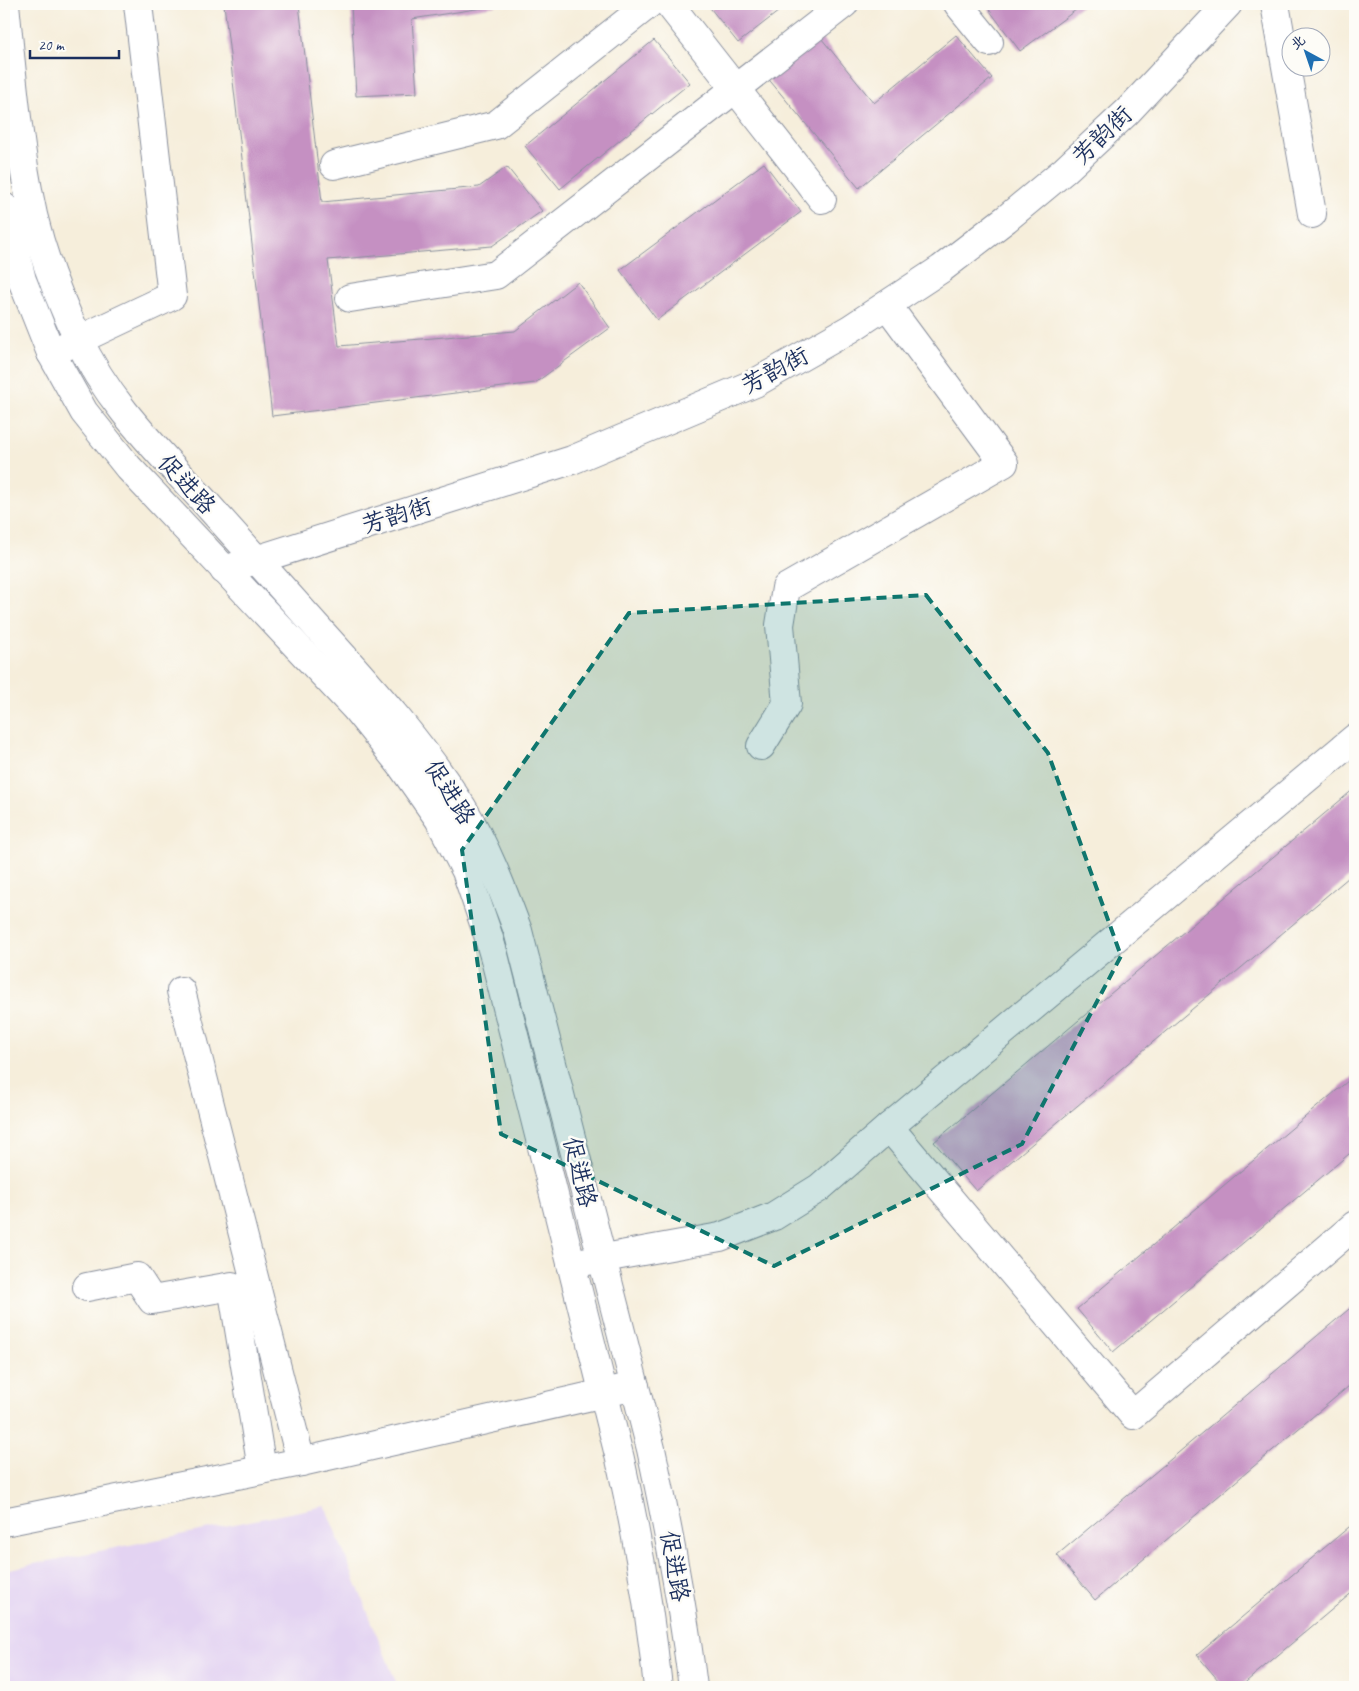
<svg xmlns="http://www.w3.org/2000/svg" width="1359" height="1691" font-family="Caveat,'LXGW WenKai TC',sans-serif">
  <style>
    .built { fill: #e3d3f2 }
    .building { fill: #c590c2 }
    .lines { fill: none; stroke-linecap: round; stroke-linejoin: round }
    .minor-casing { stroke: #888e9c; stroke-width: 30 }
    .major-casing { stroke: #888e9c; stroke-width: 30 }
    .minor { stroke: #fff; stroke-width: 28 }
    .major { stroke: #fff; stroke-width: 28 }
    .marked { fill: #0f766e; fill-opacity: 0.2; stroke: #0f766e; stroke-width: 4; stroke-dasharray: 10 6; stroke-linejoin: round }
    .labels { text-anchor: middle; stroke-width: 5; stroke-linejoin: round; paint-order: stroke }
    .street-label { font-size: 24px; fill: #1b2f5e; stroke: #fdfcf7 }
  </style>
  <rect width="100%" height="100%" fill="#fdfcf7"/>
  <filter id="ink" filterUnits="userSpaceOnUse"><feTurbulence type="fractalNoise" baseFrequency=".02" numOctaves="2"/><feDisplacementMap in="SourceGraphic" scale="10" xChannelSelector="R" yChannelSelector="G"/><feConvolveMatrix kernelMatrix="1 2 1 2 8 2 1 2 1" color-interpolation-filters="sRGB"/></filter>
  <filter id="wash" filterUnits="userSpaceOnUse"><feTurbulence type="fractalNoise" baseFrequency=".0096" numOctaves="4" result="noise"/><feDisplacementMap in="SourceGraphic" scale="20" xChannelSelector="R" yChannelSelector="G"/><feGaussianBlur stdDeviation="1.12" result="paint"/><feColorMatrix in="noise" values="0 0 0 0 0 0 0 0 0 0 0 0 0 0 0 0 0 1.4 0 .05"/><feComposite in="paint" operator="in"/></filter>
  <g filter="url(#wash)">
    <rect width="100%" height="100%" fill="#f6eedb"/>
    <!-- built -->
    <polygon class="built" points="325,1506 398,1687 4,1687 4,1570"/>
    <g id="blocks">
      <!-- building -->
      <g class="building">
        <polygon points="224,4 299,4 322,202 479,187 507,167 542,211 492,246 328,260 339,346 515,331 578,282 610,328 535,383 272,416"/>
        <polygon points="351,4 498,4 495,6 412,19 417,93 356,96"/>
        <polygon points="707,4 788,4 738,43"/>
        <polygon points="991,4 1084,4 1020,51 987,7"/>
        <polygon points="817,33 874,103 956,35 992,78 859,188 766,76"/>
        <polygon points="654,40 690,83 560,189 525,146"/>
        <polygon points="764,163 801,212 657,320 620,270"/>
        <polygon points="1355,788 1355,872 976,1191 934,1142"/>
        <polygon points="1355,1075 1355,1149 1113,1352 1077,1309"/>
        <polygon points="1355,1304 1355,1381 1095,1600 1057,1555"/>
        <polygon points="1355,1522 1355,1590 1240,1687 1224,1687 1197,1655"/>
      </g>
    </g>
  </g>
  <g filter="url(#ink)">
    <use href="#blocks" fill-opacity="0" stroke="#888e9c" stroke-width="1"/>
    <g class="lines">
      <!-- minor casing -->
      <g class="minor-casing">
        <g id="minor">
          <polyline points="669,4 822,199"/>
          <polyline points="958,4 989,42"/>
          <polyline points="1275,4 1312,214"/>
          <polyline points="334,165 496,125 649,4"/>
          <polyline points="350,298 496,275 844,4"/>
          <polyline points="51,353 172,296 138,4"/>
          <polyline points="224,570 572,460 755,383 850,329 941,269 1006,219 1065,170 1127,112 1228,4"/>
          <polyline points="761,746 787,704 780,625 786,588 1004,463 887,305"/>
          <polyline points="181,991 301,1462"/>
          <polyline points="889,1127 1133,1415 1355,1225"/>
          <polyline points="571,1264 720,1237 774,1216 819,1188 889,1127 1355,738"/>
          <polyline points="87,1287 137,1277 152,1300 232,1286 262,1469"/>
          <polyline points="4,1522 301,1462 635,1386"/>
        </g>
      </g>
      <!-- major casing -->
      <g class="major-casing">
        <g id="major">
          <path d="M5,4C12,74 18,146 33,215C43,257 59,299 78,338C110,407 162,454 212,510C250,552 287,594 325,636C374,690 423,745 462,807C486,846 502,888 518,931L651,1449C668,1528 683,1607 693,1687"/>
          <path d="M4,207L22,280L51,353L84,412L128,467L356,709L401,765L439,819L466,871L488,935L495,959L620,1459C637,1535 650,1610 658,1687"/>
        </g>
      </g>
      <!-- minor -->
      <use href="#minor" class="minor"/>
      <!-- major -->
      <use href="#major" class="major"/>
    </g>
  </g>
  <!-- marked area -->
  <path class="marked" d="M926,595L1048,753L1121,956L1022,1144L774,1266L501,1134L462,850L629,613Z"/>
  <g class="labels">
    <!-- street labels -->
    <g class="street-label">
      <text transform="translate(1102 135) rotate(-44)" y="8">芳韵街</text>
      <text transform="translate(775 370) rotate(-28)" y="8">芳韵街</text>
      <text transform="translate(187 484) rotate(47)" y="8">促进路</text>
      <text transform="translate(397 515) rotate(-17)" y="8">芳韵街</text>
      <text transform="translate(450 792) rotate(57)" y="8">促进路</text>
      <text transform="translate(580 1172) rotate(76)" y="8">促进路</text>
      <text transform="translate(675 1566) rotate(80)" y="8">促进路</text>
    </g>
  </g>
  <!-- margin -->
  <rect width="1359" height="1691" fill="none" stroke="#fdfcf7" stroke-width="20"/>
  <!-- north arrow -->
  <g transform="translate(1306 52) rotate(320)"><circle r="24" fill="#fdfcf7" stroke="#a3aaba"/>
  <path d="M0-4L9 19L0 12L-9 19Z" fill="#1f6fb2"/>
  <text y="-8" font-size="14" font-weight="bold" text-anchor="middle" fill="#1b2f5e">北</text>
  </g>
  <!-- scale -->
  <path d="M30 50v8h89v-8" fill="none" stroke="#1b2f5e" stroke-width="2.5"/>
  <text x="38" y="50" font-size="15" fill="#1b2f5e" stroke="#fdfcf7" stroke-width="4" paint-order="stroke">20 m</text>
</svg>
